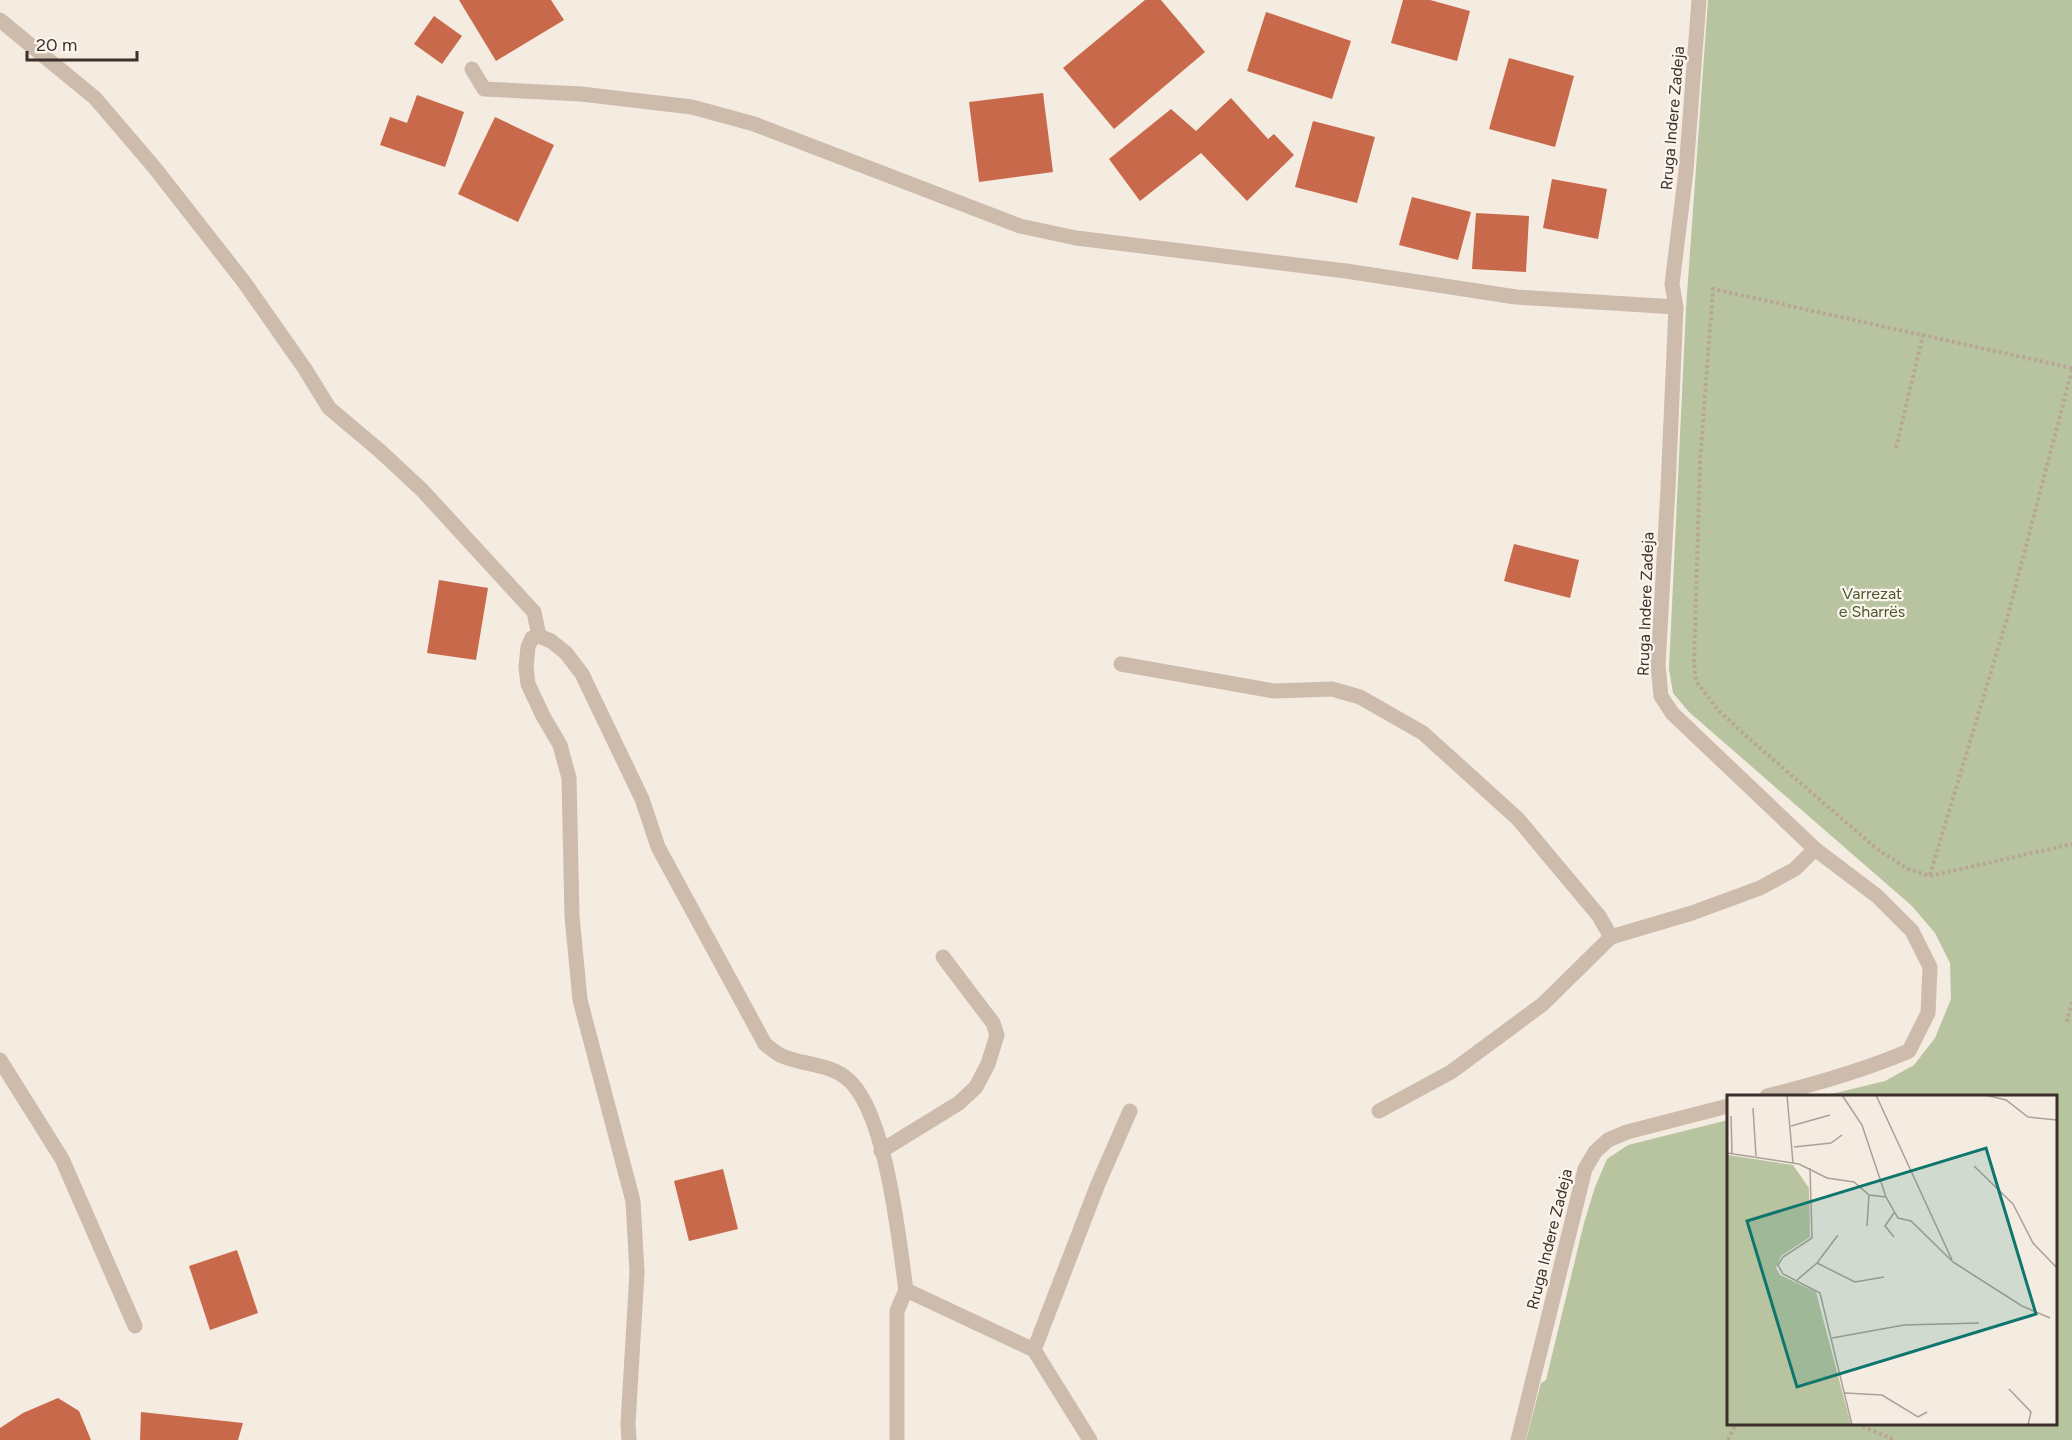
<svg xmlns="http://www.w3.org/2000/svg" width="2072" height="1440" font-family="Figtree,sans-serif">
  <style>
    .green { fill: #b8c4a0 }
    .building { fill: #c8694b }
    .lines { fill: none; stroke-linecap: round; stroke-linejoin: round }
    .path { stroke: #b9a596; stroke-width: 4; stroke-dasharray: 3 3; stroke-linecap: butt }
    .service { stroke: #cdbbac; stroke-width: 15 }
    .minor { stroke: #cdbbac; stroke-width: 15 }
    .labels { text-anchor: middle; stroke-width: 4.5; stroke-linejoin: round; paint-order: stroke }
    .street-label { font-size: 16px; fill: #3b302b; stroke: #fbf5ee }
    .park-label { font-size: 16px; fill: #4a5a2e; stroke: #fbf5ee }
    .inset-road { fill: none; stroke: #aaa098; stroke-width: 1.5 }
    .view { fill: #0f766e; fill-opacity: 0.15; stroke: #0f766e; stroke-width: 3 }
    .inset-edge { fill: none; stroke: #3b302b; stroke-width: 3 }
  </style>
  <rect width="100%" height="100%" fill="#f4ebe1"/>
  <!-- green -->
  <polygon class="green" points="1708,0 2072,0 2072,1440 1526,1440 1541,1383 1546,1380 1584,1223 1595,1187 1607,1159 1628,1145 1728,1120 1728,1424 2056,1424 2056,1096 1823,1096 1885,1081 1914,1065 1935,1038 1951,999 1950,963 1935,933 1912,906 1689,712 1673,693 1669,669 1686,308"/>
  <!-- building -->
  <g class="building">
    <polygon points="459,0 551,0 564,20 496,61"/>
    <polygon points="1145,0 1161,0 1205,52 1114,129 1063,68"/>
    <polygon points="1403,0 1430,0 1470,11 1457,61 1391,43"/>
    <polygon points="1266,12 1351,41 1332,99 1247,71"/>
    <polygon points="434,16 462,36 442,64 414,44"/>
    <polygon points="1509,58 1574,76 1555,147 1489,129"/>
    <polygon points="1043,93 1053,172 979,182 969,102"/>
    <polygon points="417,95 464,112 445,167 380,145 390,117 407,123"/>
    <polygon points="1231,98 1268,139 1274,134 1294,155 1247,201 1201,153 1140,201 1109,159 1171,109 1196,131"/>
    <polygon points="495,117 554,145 518,222 458,194"/>
    <polygon points="1313,121 1375,137 1357,203 1295,187"/>
    <polygon points="1552,179 1607,189 1598,239 1543,228"/>
    <polygon points="1412,197 1471,212 1458,260 1399,245"/>
    <polygon points="1476,213 1529,216 1526,272 1472,269"/>
    <polygon points="1514,544 1579,560 1570,598 1504,581"/>
    <polygon points="439,580 488,588 476,660 427,653"/>
    <polygon points="723,1169 738,1229 689,1241 674,1181"/>
    <polygon points="237,1250 258,1313 210,1330 189,1266"/>
    <polygon points="58,1398 79,1411 91,1440 0,1440 0,1428 23,1413"/>
    <polygon points="141,1412 243,1423 238,1440 140,1440"/>
  </g>
  <g class="lines">
    <!-- path -->
    <g class="path">
      <polyline points="2072,368 1713,289 1700,462 1694,664 1696,681 1718,710 1754,743 1877,849 1908,869 1930,876 2072,844"/>
      <polyline points="1896,448 1923,335"/>
      <polyline points="1930,875 2008,615 2072,370"/>
      <polyline points="2072,1002 2067,1020 2072,1020"/>
      <polyline points="1857,1424 1895,1440"/>
      <polyline points="1728,1440 1736,1424"/>
    </g>
    <!-- service -->
    <polyline class="service" points="881,1151 959,1103 976,1087 988,1064 997,1035 993,1023 943,957"/>
    <!-- minor -->
    <g class="minor">
      <path d="M1699,0L1686,171L1672,284L1676,307L1668,488L1658,665L1661,696L1672,713L1815,849L1877,896L1912,931L1930,967L1928,1013L1909,1051C1862,1071 1816,1084 1767,1096"/>
      <polyline points="0,20 95,98 154,167 244,282 305,369 329,408 379,450 422,490 534,612 539,636"/>
      <polyline points="472,69 484,89 581,94 692,107 754,124 1020,226 1076,238 1346,271 1516,297 1676,307"/>
      <polyline points="1121,664 1274,691 1332,689 1360,697 1423,733 1518,819 1599,916 1611,937"/>
      <polyline points="0,1060 62,1159 135,1326"/>
      <polyline points="1379,1111 1451,1072 1543,1004 1611,937 1692,913 1760,888 1795,869 1815,849"/>
      <polyline points="906,1290 1034,1350 1090,1440"/>
      <polyline points="1034,1350 1098,1184 1130,1111"/>
      <path d="M629,1440L628,1424L637,1272L633,1201L580,1000L572,916L569,778L560,745L543,716L528,684L526,667L528,647L532,638L539,636L551,641L566,653L582,674L642,799L658,847L765,1044C770,1048 775,1052 780,1055C801,1065 826,1063 845,1077C886,1106 899,1241 906,1290"/>
      <polyline points="897,1440 897,1311 906,1290"/>
      <polyline points="1518,1440 1585,1169 1595,1152 1608,1140 1627,1132 1728,1106"/>
    </g>
  </g>
  <g class="labels">
    <!-- street labels -->
    <g class="street-label">
      <text transform="translate(1672 118) rotate(-85)" y="6">Rruga Indere Zadeja</text>
      <text transform="translate(1645 604) rotate(-88)" y="6">Rruga Indere Zadeja</text>
      <text transform="translate(1549 1239) rotate(-76)" y="6">Rruga Indere Zadeja</text>
    </g>
    <!-- park labels -->
    <g class="park-label">
      <text x="1872" y="599">Varrezat<tspan x="1872" dy="18">e Sharrës</tspan></text>
    </g>
  </g>
  <!-- overview -->
  <g transform="translate(1727 1095)">
    <rect width="330" height="330" fill="#f4ebe1"/>
    <path d="M1,60L66,70L82,93L83,142L54,161L49,173L53,180L89,197L124,330H0Z" fill="#b8c4a0"/>
    <path class="inset-road" d="M60,0L66,68M115,0L135,30L159,102L171,123L184,126L226,167L295,211L323,223M149,0L225,165M258,0L279,5L301,22L330,25M26,13L29,61M4,21L5,58M64,31L103,20M67,52L104,48L115,40M0,58L72,69L100,83L127,87L142,100L159,102M247,71L286,109L306,148L330,173M83,73L85,143L56,162L51,170L56,179L93,198L125,330M140,131L142,100M167,142L158,131L167,118M90,168L128,187L157,182M70,185L90,168L111,140M105,243L177,230L252,228M282,294L304,317L301,330M118,298L155,300L191,322L200,317"/>
    <path class="view" d="M259,53L309,219L70,292L20,126Z"/>
    <rect width="330" height="330" class="inset-edge"/>
  </g>
  <!-- scale -->
  <path d="M27 51v9h110v-9" fill="none" stroke="#3b302b" stroke-width="3"/>
  <text x="36" y="51" font-size="18" fill="#3b302b" stroke="#fbf5ee" stroke-width="4.5" paint-order="stroke">20 m</text>
</svg>
